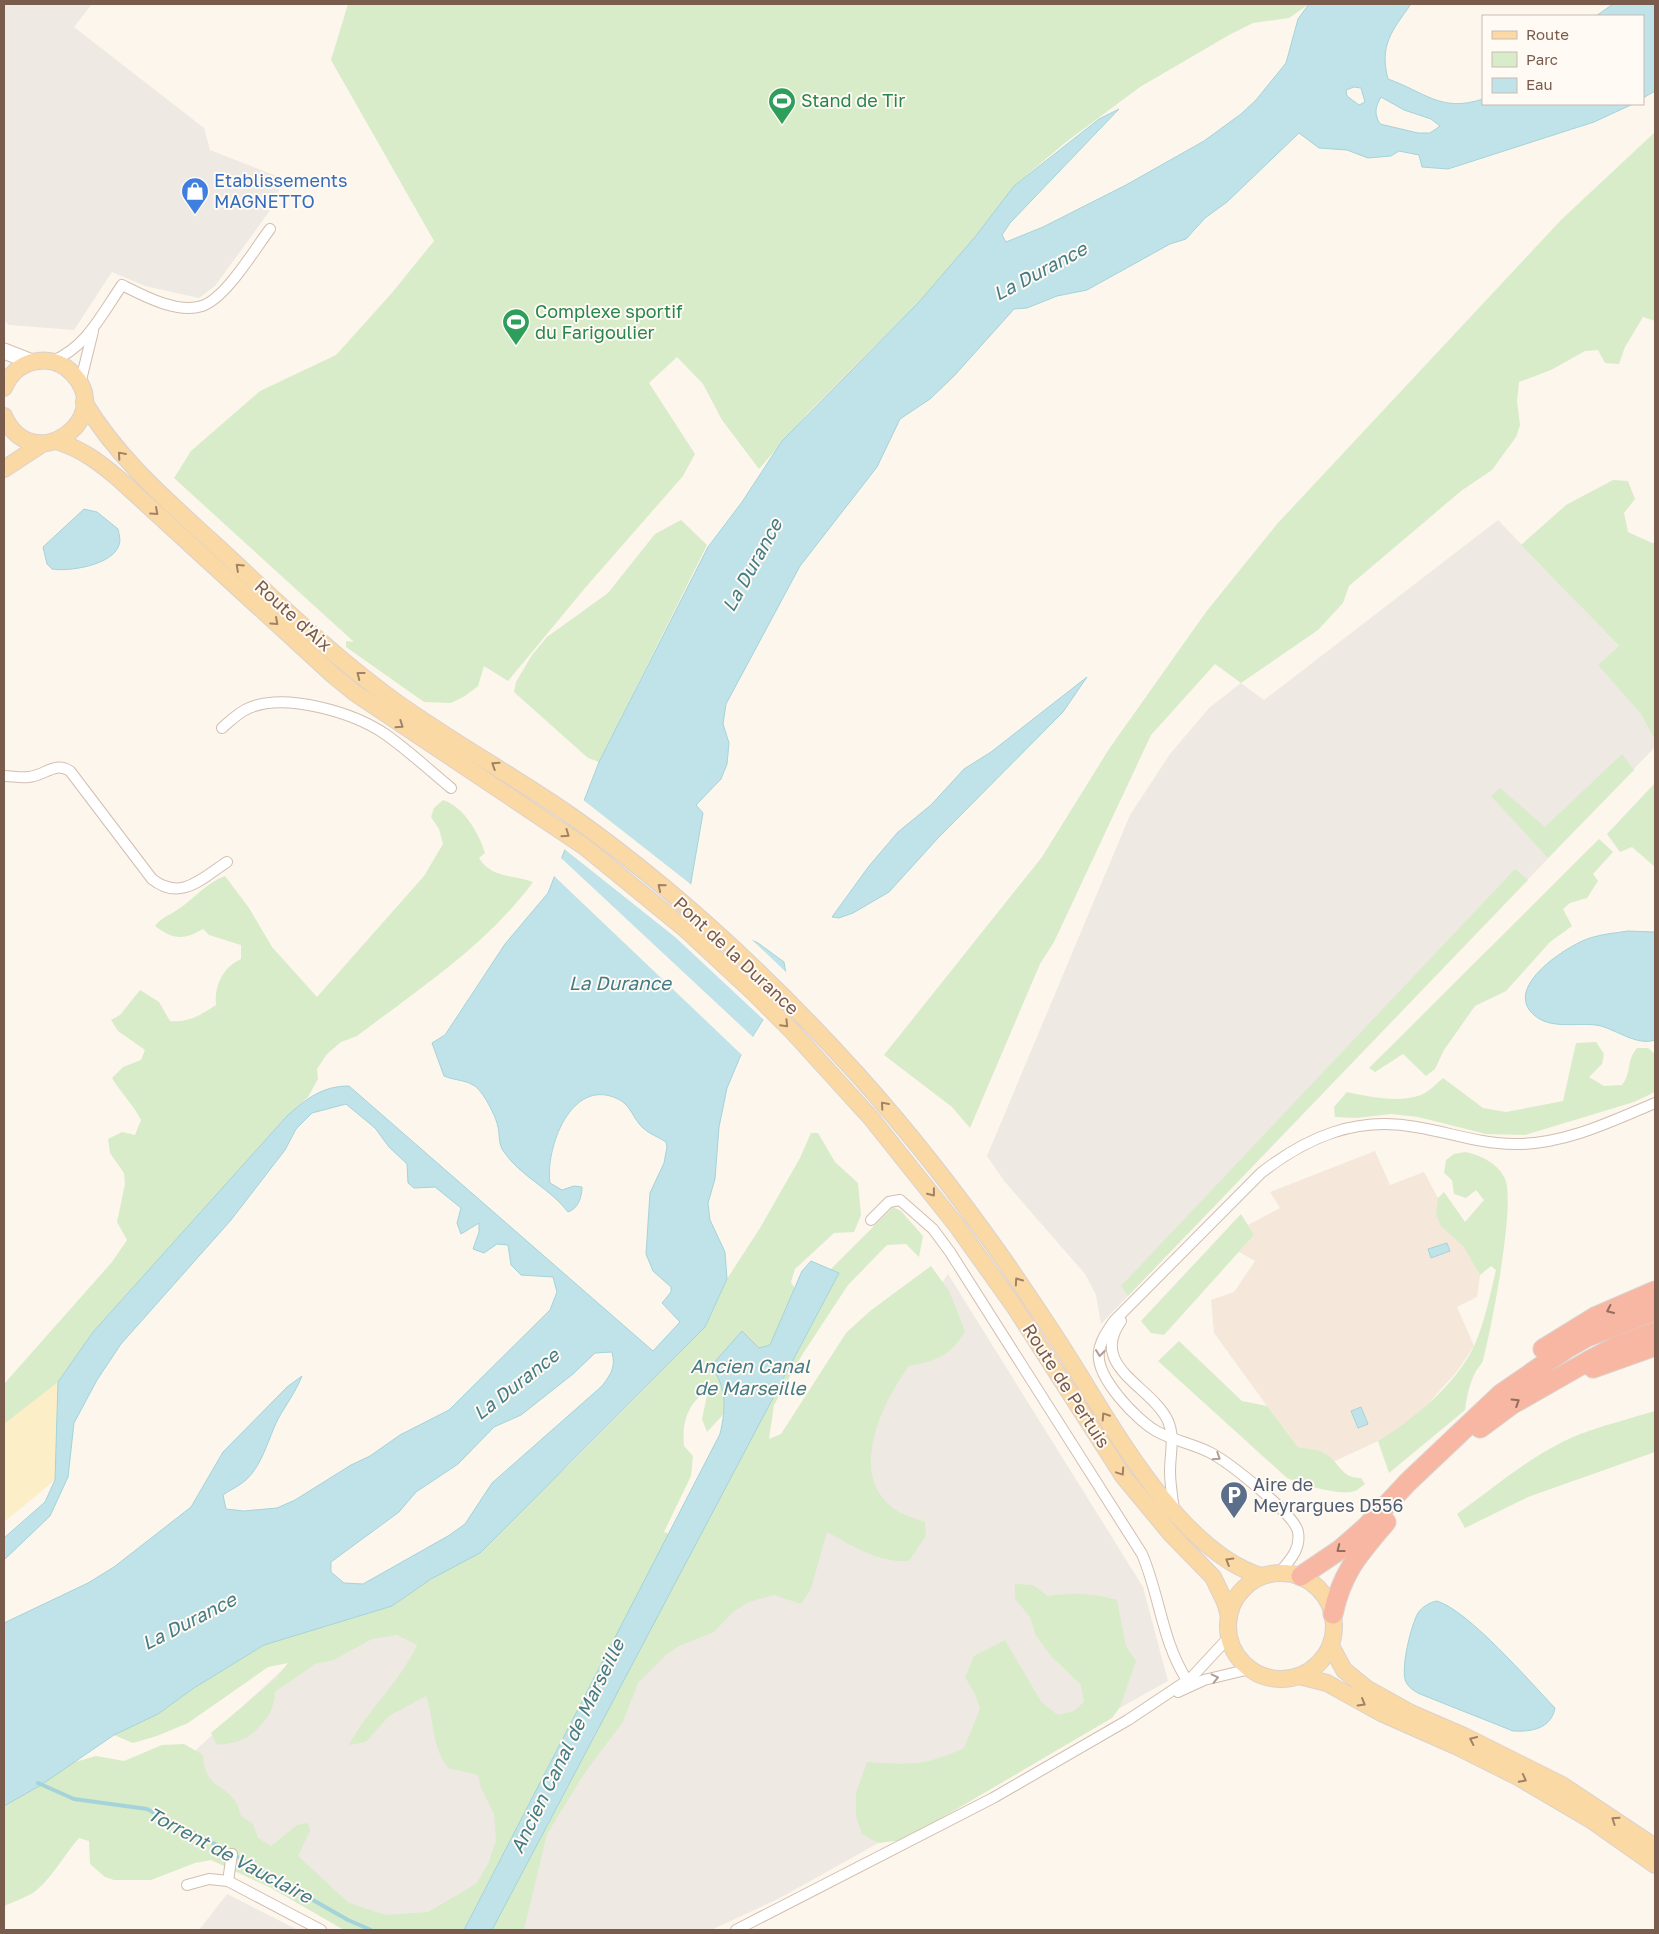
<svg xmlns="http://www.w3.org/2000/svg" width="1659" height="1934" font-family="'Golos Text',sans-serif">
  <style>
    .residential { fill: #f5e8da }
    .industrial { fill: #efe9e4 }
    .green { fill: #d8ecc9 }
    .sand { fill: #fcefc7 }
    .water { fill: #bfe3e8; stroke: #a5d3da; fill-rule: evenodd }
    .pier { fill: #fdf6ec }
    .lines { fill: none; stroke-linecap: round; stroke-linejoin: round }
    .stream { stroke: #a5d3da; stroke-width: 4 }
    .minor-casing { stroke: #d1beb0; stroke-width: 12 }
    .secondary-casing { stroke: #d6c0b0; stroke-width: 17 }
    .primary-casing { stroke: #dad1cd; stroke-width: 18 }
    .motorway-casing { stroke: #dad1cd; stroke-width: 21 }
    .minor { stroke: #fff; stroke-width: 10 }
    .secondary { stroke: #fff; stroke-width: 15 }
    .primary { stroke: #fbd9a5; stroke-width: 16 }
    .motorway { stroke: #f7b7a3; stroke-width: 19 }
    .oneway { stroke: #a18267 }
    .oneway2 { stroke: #936e5e }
    .oneway3 { stroke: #af9d94 }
    .labels { text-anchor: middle; stroke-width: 4; stroke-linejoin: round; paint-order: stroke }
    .leisure-label { font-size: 18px; fill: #27864d; stroke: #fffaf3; text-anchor: start }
    .shop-label { font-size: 18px; fill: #366cbe; stroke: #fffaf3; text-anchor: start }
    .street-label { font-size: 18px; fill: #7a5c4d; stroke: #fffaf3 }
    .service-label { font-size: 18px; fill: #4e5e75; stroke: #fffaf3; text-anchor: start }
    .water-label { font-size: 19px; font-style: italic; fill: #437c86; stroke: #fffaf3 }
  </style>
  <rect width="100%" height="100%" fill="#fdf6ec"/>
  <!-- residential -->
  <polygon class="residential" points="1375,1151 1390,1185 1424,1172 1438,1198 1463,1232 1480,1275 1477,1297 1457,1307 1474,1346 1458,1370 1429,1403 1406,1424 1378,1441 1333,1462 1325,1453 1298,1447 1267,1406 1214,1333 1211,1300 1234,1292 1255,1261 1239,1252 1254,1235 1248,1225 1280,1208 1270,1192"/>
  <!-- industrial -->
  <g class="industrial">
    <polygon points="4,4 92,4 74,27 204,128 210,150 284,179 269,212 215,286 199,298 145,286 112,272 74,330 9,325 4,321"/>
    <polygon points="1498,520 1655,684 1655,747 1101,1324 1096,1295 1085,1274 1005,1182 987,1156 1130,815 1170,754 1209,708 1241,683 1264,700"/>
    <polygon points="948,1274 1143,1587 1168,1681 780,1898 711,1930 500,1930 559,1786 659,1629 779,1519"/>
    <polygon points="442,1616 577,1708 461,1930 394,1930 153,1790 299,1654"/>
    <polygon points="227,1894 298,1930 199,1930"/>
  </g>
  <!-- green -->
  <g class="green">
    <polygon points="348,4 1309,4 1289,18 1253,23 1229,35 1140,87 1066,142 1014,186 975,237 919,302 809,412 759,469 722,420 703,384 677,357 649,383 695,454 683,476 585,588 508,681 484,666 478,686 465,696 451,703 424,702 346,647 346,641 354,642 174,478 191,451 260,391 336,355 391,294 434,241 331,60"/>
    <polygon points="1655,132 1655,321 1643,317 1625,347 1619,364 1605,363 1598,350 1585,351 1551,370 1519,382 1517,401 1520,425 1516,437 1492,470 1461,491 1349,586 1343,603 1318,630 1241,683 1215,664 1151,735 1054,942 1040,964 970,1128 952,1107 884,1055 1042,857 1109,749 1206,612 1277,524 1561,220"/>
    <polygon points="1613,480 1628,481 1635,499 1624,513 1628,532 1652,543 1655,543 1655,740 1641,714 1598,665 1619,646 1521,545 1566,505"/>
    <polygon points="681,520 707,545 599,762 588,758 514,692 516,682 532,655 547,637 608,593 655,534"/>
    <polygon points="1622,754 1634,770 1548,858 1491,796 1500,788 1545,827"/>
    <polygon points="1655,783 1655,867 1632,847 1620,852 1607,834"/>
    <path d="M443,800C464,807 479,833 485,853L479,858C492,879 513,874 533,882C486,946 419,989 357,1036L341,1042L327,1054L317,1069L318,1079L308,1097L287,1116L93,1332L58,1382L4,1437V1384L112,1262L127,1240L117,1222L125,1184L124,1173L110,1153L108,1139L122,1132L135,1135L141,1120C133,1104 121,1093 112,1078L123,1067L141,1060L145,1050L118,1031L111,1020L120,1015L140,990L159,1002L170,1021C188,1023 201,1015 216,1005C214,986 223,967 241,959V945L209,935L203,929C184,940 173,940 155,926C161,918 168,916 177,910C194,899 206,883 225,876L249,908L272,947L317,997L424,876L443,844L439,829L431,817L434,808Z"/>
    <polygon points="1599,839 1613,852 1593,874 1598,881 1587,898 1570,903 1563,909 1572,926 1550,942 1506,991 1475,1006 1444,1050 1435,1069 1426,1076 1403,1054 1375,1072 1369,1068"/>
    <polygon points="1515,869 1528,880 1128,1296 1121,1286"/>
    <path d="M1596,1042L1604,1054L1602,1064L1589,1077L1604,1086L1622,1085C1633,1070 1625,1063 1637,1048H1648L1655,1054V1092L1634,1102L1525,1135L1486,1134L1418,1117L1391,1114L1356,1118L1335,1117L1334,1107L1347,1092C1370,1097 1399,1103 1421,1095C1429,1092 1437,1083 1443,1078L1483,1108L1506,1112L1563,1101L1576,1043Z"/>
    <path d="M811,1133H818L835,1162L858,1183L861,1215L854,1232L834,1233L795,1269L791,1282L794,1287V1299L786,1327L731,1406L707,1432L702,1419L708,1390C687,1404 682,1422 684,1446L693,1456L691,1476L664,1532L670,1534L815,1285L893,1207L901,1211L923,1236L919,1257L906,1244L887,1245L848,1285L802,1355L774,1405L769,1439L781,1434L846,1333L870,1311L931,1266L949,1291L965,1331C951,1356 936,1361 909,1366C881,1404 845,1480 899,1512C907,1516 917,1519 925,1522L926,1536L909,1561C878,1563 853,1546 827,1532L811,1589L801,1604L774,1595L749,1602L733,1612L714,1632L679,1646L667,1654L638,1683L623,1722L586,1771L547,1834L524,1930H344L271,1888L211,1860L195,1863L151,1880H114L105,1877L90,1864L89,1841L79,1838C64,1855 51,1880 33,1893C24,1898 13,1902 4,1906V1806L75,1762L96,1756L124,1761L162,1745L184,1744L203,1755C205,1795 233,1780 241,1816L253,1824L258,1838L271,1846L297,1825L308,1823L310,1831L298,1856L349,1903L386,1915L428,1912L476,1884L488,1864L496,1841L494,1814L481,1788L478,1775L448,1768C431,1745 435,1723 426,1696L389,1716L366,1742L349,1745C368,1709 400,1682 417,1645L397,1635L372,1639L334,1660L315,1664L275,1692C276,1710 260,1731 244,1739C236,1743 225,1744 217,1745L211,1733L276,1678L288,1663L268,1667L188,1723L157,1736L133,1743L114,1735L158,1714L194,1688L264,1645L392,1606L431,1579L570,1464L705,1327L727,1279L760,1228L800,1158Z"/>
    <path d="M1465,1152C1480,1155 1498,1163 1505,1179C1516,1203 1491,1331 1483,1360C1482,1364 1477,1369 1475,1373C1469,1385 1467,1396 1465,1410L1389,1473L1378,1441C1414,1419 1457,1384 1475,1344C1485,1321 1490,1295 1496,1270L1491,1266L1480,1275L1464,1247L1441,1226L1436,1215L1438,1198L1444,1192L1465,1222L1484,1200L1476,1190L1466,1198L1454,1194L1452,1180L1444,1173L1446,1160L1454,1154Z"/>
    <polygon points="1241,1214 1254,1235 1164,1335 1151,1333 1141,1321"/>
    <path d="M1179,1341L1242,1401L1267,1406L1298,1447C1306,1449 1319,1449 1326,1454C1339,1462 1342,1479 1361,1478L1365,1484C1363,1485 1358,1490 1355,1491C1340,1496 1302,1485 1287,1478L1158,1361Z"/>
    <path d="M1655,1411V1452L1528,1497L1465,1528L1457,1514C1498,1485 1538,1449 1586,1432C1608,1424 1632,1418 1655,1411Z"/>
    <path d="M1015,1584L1033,1585L1048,1596C1072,1592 1094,1593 1117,1600L1126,1646L1136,1661L1120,1707L1112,1718L904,1840L878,1843L862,1834L856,1816V1793L867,1762C910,1765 925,1766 964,1748L980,1709L975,1694L965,1677L974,1656L1005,1640L1042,1703L1058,1715L1074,1711L1084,1702L1081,1685L1052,1657L1036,1636L1030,1617L1015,1599Z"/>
  </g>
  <!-- sand -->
  <polygon class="sand" points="58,1382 55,1480 4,1522 4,1424"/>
  <!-- water -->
  <g class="water">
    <path d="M1309,4H1411C1392,31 1379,45 1388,79C1425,92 1441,113 1483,99V104H1633L1594,122L1448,169L1422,167L1419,155L1399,151L1391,156L1368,158L1347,150L1319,148L1299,133L1227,202L1205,218L1186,239L1170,244L1087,290L1057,296L1027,308L1014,309L954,376L930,399L900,419L877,467L800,566L726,704L723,724L729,743L727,764L721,779L696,805L703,813L690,888L711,914L730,930L758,943L784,962L787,981L740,1057L727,1088L719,1127L715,1179L708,1203L710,1220L725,1252L727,1279L705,1327L480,1553L431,1579L392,1606L264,1645L194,1688L158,1714L114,1735L41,1785L4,1806V1623L88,1583L114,1567L191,1507L223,1452L287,1387L302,1376C295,1393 287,1403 278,1419C268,1439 263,1464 246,1480C239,1486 230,1490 223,1495L226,1509L244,1511L277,1508L295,1500L351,1465L370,1456L400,1435L449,1410L550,1310L557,1292L553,1277L521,1275L511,1265L508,1245L497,1244L484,1253L473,1249L479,1232V1223L461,1234L457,1223L461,1208L435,1187L414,1188L408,1183L407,1164L389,1147L375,1128L346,1104L312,1113L296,1129L285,1150L231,1220L121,1344L97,1380L74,1423L68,1477L50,1516L4,1560V1538L45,1502L55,1480L58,1382L93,1332L287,1116C306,1099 322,1086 349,1086L653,1351L680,1322L662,1303L671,1292V1287L653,1271L646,1254L650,1193L664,1163L667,1147L666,1142C659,1137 649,1134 643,1128C633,1119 631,1105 618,1099C571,1076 545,1149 550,1183L562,1190L574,1186L582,1187C582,1197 578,1209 568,1212C551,1189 520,1176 504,1152C498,1144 500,1136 498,1127C496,1116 482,1089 473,1085C465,1080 453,1080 444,1076L432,1043L445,1035L505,944L548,893L599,762L708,547L742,502L782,441L919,302L975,237L1014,186L1099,119L1119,109L1010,223L1002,235L1006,242L1043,227L1126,185L1204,141L1241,114L1256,100L1286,63L1298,19ZM1354,87L1361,88L1365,102L1359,105L1347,96L1346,90ZM1381,97L1404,110L1431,119L1440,126L1430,133H1418L1380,124C1374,113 1375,108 1381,97ZM612,1352C616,1367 611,1374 602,1386L492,1483L465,1524L448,1536L363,1584L344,1583L331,1572V1562L399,1512L416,1492L458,1464L494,1427L521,1415L573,1374L595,1353Z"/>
    <polygon points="1613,4 1655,4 1655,91 1643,98 1643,16 1596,16"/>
    <path d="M84,509L97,512L118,529C119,534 121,540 119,545C113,565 69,572 52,569L47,564L43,547Z"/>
    <polygon points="1087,677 1063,712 938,838 889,892 853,913 839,918 832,917 869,866 898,832 931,805 964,769 991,752"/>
    <path d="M1628,931L1655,932V1040C1638,1046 1618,1031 1601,1026C1580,1021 1552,1031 1534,1015C1502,987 1568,945 1590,938C1602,934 1616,933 1628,931Z"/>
    <polygon points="1447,1243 1450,1251 1431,1258 1428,1249"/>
    <path d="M811,1261L839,1273L492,1930H464L720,1434C726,1408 727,1388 711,1366L742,1331L759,1348L770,1345L802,1271Z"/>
    <polygon points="1361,1407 1368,1424 1358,1428 1351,1411"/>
    <path d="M1437,1601C1469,1611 1530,1682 1555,1708C1551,1729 1531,1732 1513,1731L1420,1694C1414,1691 1409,1688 1406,1682C1400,1670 1411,1625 1418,1613C1422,1607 1430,1602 1437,1601Z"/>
  </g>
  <!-- pier -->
  <g class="pier">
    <polygon points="582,799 693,886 713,913 731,928 748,936 788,974 789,982 765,1021 675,937 563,848"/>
    <polygon points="560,857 754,1038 743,1056 553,875"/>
  </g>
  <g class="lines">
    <!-- stream -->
    <polyline class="stream" points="38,1783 74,1799 147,1809 206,1839 348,1920 371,1930"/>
    <!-- minor casing -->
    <g class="minor-casing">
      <g id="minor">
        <path d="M52,361C86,348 102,314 122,285C144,296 177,314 202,306C226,298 254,250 270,229"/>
        <polyline points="80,384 93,331"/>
        <path d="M222,728C230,721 239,712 249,708C286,692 354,713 385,734C408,750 429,770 451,788"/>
        <path d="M4,776C12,776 20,778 28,777C45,776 54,761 70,771L152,879C181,902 202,878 227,862"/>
        <path d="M871,1220L889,1202L900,1200L933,1229L950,1252L1142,1554C1160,1596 1162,1642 1187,1680"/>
        <path d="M1121,1321C1088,1367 1152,1386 1168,1421C1175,1437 1170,1454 1170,1471C1170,1484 1172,1496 1174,1509"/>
        <path d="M1280,1572C1290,1560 1301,1549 1298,1532C1295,1514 1228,1462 1211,1453C1194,1444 1175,1441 1158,1432C1138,1422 1095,1377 1099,1352C1100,1341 1108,1330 1114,1321L1261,1173C1307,1137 1356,1116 1416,1127C1448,1132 1480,1144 1514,1144C1563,1145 1610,1122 1655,1103"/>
        <polyline points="1178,1692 1204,1680 1250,1669"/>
        <polyline points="232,1854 228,1881 321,1930"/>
        <polyline points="187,1885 209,1879 228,1881"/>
        <polyline points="736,1930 993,1798 1128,1720 1191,1678 1229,1637"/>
      </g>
    </g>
    <!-- secondary casing -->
    <g class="secondary-casing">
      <polyline id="secondary" points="4,351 32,362"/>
    </g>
    <!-- primary casing -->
    <g class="primary-casing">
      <g id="primary">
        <path d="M4,388C10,373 22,363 38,361C51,359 64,364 73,374C116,419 32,479 4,416"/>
        <path d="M84,402C117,457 163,497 209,539C269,594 327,652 393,700C450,741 512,775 570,815C675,889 771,979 858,1075C910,1133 959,1196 1004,1260C1028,1295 1052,1330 1074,1366C1116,1433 1182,1552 1261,1576"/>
        <path d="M56,441C82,449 99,462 119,479L333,675L355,693L585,847L684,928L754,993L792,1031L871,1118L957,1226L1014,1306L1123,1476L1171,1534L1213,1577L1225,1602L1229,1616"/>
        <polyline points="4,469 42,444"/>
        <circle cx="1281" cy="1626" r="53"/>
        <polyline points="1331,1646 1344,1670 1366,1688 1411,1713 1464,1736 1562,1785 1655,1847"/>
        <polyline points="1299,1676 1327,1683 1381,1713 1458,1747 1518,1777 1591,1820 1655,1865"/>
      </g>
    </g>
    <!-- motorway casing -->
    <g class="motorway-casing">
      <g id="motorway">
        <polyline points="1543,1349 1595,1317 1655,1291"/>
        <polyline points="1593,1368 1655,1346"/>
        <polyline points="1480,1428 1511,1405 1590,1360 1617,1346 1655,1332"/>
        <polyline points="1301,1576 1341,1549 1366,1527 1408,1482 1501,1394 1566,1349 1587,1337 1655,1311"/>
        <path d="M1333,1614C1342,1572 1359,1554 1386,1522"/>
      </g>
    </g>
    <!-- minor -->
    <use href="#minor" class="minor"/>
    <!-- secondary -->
    <use href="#secondary" class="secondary"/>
    <!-- primary -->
    <use href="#primary" class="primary"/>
    <!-- motorway -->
    <use href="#motorway" class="motorway"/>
  </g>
  <!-- one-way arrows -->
  <defs><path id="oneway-chevron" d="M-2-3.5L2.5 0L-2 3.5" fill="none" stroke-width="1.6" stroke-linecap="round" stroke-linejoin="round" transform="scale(1.25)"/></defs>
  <g class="oneway">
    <use href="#oneway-chevron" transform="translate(121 455) rotate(-131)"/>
    <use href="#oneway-chevron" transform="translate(155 512) rotate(42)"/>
    <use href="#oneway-chevron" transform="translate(239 567) rotate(-137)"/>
    <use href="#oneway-chevron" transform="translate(275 622) rotate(42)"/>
    <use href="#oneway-chevron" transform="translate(360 675) rotate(-142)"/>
    <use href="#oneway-chevron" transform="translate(400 725) rotate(34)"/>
    <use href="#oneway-chevron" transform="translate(495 765) rotate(-147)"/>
    <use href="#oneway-chevron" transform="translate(566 834) rotate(35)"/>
    <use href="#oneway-chevron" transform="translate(661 887) rotate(-140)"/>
    <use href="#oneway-chevron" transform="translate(785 1024) rotate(46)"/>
    <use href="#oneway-chevron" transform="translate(884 1105) rotate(-131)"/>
    <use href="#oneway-chevron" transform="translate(932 1193) rotate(52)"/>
    <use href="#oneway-chevron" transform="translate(1018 1281) rotate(-125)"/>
    <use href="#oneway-chevron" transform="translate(1105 1416) rotate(-123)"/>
    <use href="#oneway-chevron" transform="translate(1121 1472) rotate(56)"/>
    <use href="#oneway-chevron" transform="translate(1229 1561) rotate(-149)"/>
    <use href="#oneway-chevron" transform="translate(1362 1703) rotate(30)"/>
    <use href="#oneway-chevron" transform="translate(1473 1740) rotate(-155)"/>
    <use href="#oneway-chevron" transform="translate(1523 1779) rotate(28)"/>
    <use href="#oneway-chevron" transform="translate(1615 1820) rotate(-146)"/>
  </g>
  <g class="oneway2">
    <use href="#oneway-chevron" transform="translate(1610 1310) rotate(155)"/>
    <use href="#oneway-chevron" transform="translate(1516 1402) rotate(-32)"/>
    <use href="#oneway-chevron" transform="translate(1340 1549) rotate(142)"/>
  </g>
  <g class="oneway3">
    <use href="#oneway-chevron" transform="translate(1100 1353) rotate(97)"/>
    <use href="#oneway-chevron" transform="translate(1217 1457) rotate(33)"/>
    <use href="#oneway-chevron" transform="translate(1215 1678) rotate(-13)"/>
  </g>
  <!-- icons -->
  <defs>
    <g id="stadium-pin" transform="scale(1.4375)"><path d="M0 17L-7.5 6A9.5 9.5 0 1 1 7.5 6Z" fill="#2e9e5b" stroke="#fffaf3"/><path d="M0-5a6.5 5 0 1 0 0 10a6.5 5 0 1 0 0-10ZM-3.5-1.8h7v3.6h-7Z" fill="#fff"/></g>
    <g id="shop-pin" transform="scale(1.4375)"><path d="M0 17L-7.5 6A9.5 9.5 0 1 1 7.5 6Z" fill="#3f7fe0" stroke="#fffaf3"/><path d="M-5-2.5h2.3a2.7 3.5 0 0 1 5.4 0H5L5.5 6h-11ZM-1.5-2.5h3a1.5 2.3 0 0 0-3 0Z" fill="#fff"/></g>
    <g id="parking-pin" transform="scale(1.4375)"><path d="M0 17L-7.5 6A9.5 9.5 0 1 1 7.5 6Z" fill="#5c6f8a" stroke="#fffaf3"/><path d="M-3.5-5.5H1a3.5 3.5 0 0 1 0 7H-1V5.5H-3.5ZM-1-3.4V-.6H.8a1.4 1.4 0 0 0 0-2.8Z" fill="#fff"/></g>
  </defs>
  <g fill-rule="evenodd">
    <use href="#stadium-pin" x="782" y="101"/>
    <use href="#shop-pin" x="195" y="191"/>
    <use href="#stadium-pin" x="516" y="322"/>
    <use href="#parking-pin" x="1234" y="1495"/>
  </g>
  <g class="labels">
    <!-- leisure labels -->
    <g class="leisure-label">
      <text x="801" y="107">Stand de Tir</text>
      <text x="535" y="318">Complexe sportif<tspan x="535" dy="21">du Farigoulier</tspan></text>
    </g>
    <!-- shop labels -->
    <g class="shop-label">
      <text x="214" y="187">Etablissements<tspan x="214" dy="21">MAGNETTO</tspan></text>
    </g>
    <!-- street labels -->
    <g class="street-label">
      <text transform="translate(293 616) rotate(42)" y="6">Route d'Aix</text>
      <text transform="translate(736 956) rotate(43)" y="6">Pont de la Durance</text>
      <text transform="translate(1066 1386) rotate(57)" y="6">Route de Pertuis</text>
    </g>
    <!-- service labels -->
    <g class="service-label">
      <text x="1253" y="1491">Aire de<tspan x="1253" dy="21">Meyrargues D556</tspan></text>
    </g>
    <!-- water labels -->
    <g class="water-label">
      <text transform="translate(1040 271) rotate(-28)" y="7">La Durance</text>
      <text transform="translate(752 565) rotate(-61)" y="7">La Durance</text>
      <text x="620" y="990">La Durance</text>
      <text x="750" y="1373">Ancien Canal<tspan x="750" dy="22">de Marseille</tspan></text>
      <text transform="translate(516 1384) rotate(-38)" y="7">La Durance</text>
      <text transform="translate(189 1621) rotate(-27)" y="7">La Durance</text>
      <text transform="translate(567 1746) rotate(-64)" y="7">Ancien Canal de Marseille</text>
      <text transform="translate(230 1855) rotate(28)" y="7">Torrent de Vauclaire</text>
    </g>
  </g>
  <!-- border -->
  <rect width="1659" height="1934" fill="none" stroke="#7a5c4d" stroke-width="10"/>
  <!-- legend -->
  <rect x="1482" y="15" width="162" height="90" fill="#fffaf3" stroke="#cabbb1"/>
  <rect x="1492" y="31" width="25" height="8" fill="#fbd9a5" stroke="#cabbb1"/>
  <text x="1526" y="40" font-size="15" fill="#7a5c4d">Route</text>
  <rect x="1492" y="52" width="25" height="15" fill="#d8ecc9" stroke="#cabbb1"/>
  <text x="1526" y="65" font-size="15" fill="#7a5c4d">Parc</text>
  <rect x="1492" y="78" width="25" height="15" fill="#bfe3e8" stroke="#cabbb1"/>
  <text x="1526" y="90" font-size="15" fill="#7a5c4d">Eau</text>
</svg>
